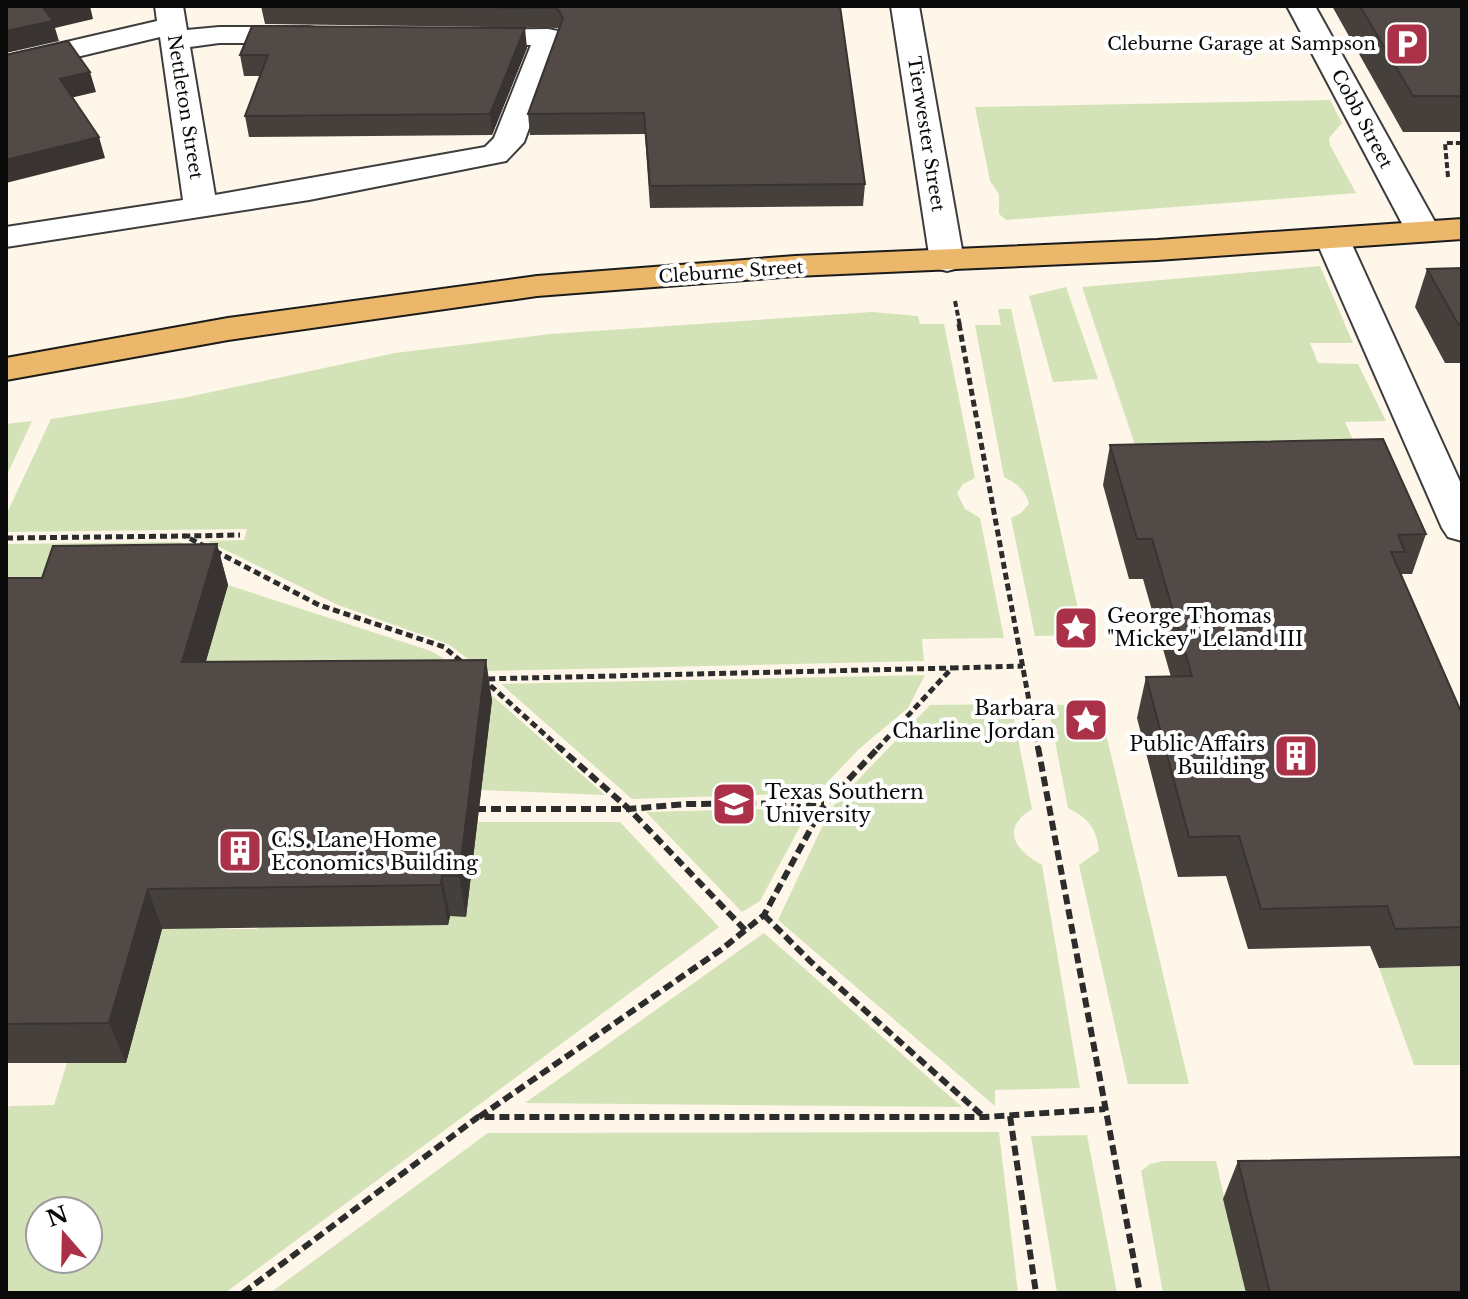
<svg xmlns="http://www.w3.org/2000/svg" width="1468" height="1299" font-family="'Libre Baskerville',serif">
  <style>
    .green { fill: #d4e3b7; fill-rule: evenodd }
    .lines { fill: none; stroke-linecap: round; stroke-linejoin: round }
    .minor-casing { stroke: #3d3d3d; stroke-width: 4 }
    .major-casing { stroke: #1b1b1b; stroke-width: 4 }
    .path-far2 { stroke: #2c2c2c; stroke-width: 4; stroke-dasharray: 6 3; stroke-linecap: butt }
    .path-far1 { stroke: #2c2c2c; stroke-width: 5; stroke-dasharray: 7 4; stroke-linecap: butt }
    .path { stroke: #2c2c2c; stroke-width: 6; stroke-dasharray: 10 5; stroke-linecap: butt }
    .minor { fill: #fff; fill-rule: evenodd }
    .major { fill: #ebb86b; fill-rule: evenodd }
    .wall { fill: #46403d }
    .shaded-wall { fill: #393432 }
    .building { fill: #514a47; stroke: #393432; stroke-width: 2 }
    .labels { text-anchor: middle; stroke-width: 8; stroke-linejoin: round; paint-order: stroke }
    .far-poi-label { font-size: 18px; fill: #0a0a0a; stroke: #fff; text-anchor: end }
    .far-street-label { font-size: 18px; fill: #0a0a0a; stroke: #fff }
    .poi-label { font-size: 20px; fill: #0a0a0a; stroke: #fff; text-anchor: start }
  </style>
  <rect width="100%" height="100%" fill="#fdf6e9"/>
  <!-- green -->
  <g class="green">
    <polygon points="1330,100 1342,123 1329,138 1330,145 1356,193 1006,220 999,214 999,194 990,181 975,107"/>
    <polygon points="1320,266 1353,343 1310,343 1318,363 1358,364 1386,421 1345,422 1370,479 1138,454 1082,287"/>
    <polygon points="1066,287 1098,379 1053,382 1029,296"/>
    <path d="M998,309H1011L1084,635L1035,636L1011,518L1021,513L1029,504C1025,489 1017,484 1004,477L975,325H1001Z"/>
    <polygon points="872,312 918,316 920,324 944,324 975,478 963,484 957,493 965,509 980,518 1004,638 922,639 924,661 484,671 448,644 338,605 207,541 244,540 247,529 6,532 6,515 51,419 183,398 395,353 550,334"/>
    <polygon points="32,421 6,477 6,424"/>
    <polygon points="181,542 228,585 431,651 463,670 605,795 481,790 492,699 188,722 227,585 6,591 6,544"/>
    <polygon points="925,675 908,708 859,749 817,793 632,799 501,684"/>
    <path d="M1011,704L1032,809C1000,829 1015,850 1042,865L1080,1088L995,1090V1106L778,920L831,808L930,705Z"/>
    <path d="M1099,704L1189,1084H1128L1079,865L1099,851C1097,828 1088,818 1068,808L1048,705Z"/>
    <polygon points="810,808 760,901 742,912 646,812"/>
    <path d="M477,822H620L719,927L225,1293H6V1115L9,1106L54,1105L67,1063L176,880L216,929H257L259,923L448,925L450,916H466ZM40,1211H88V1259H40Z"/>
    <polygon points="764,933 962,1107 525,1103"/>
    <polygon points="1462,966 1462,1065 1414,1065 1379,968"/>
    <polygon points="999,1132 1018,1293 270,1293 488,1133"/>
    <polygon points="1087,1135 1117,1293 1057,1293 1031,1136"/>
    <polygon points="1163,1161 1216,1161 1246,1293 1163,1293 1141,1171 1150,1164"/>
  </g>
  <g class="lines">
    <!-- minor casing -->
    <g class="minor-casing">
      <g id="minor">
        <polygon points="155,6 183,6 187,30 219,27 309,27 319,29 323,35 319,41 309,43 219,43 190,47 215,195 485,147 494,138 531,45 465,44 455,42 451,36 455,30 548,29 558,31 562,37 524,142 506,161 309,200 6,247 6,227 183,200 160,37 6,74 6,56 157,21"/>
        <polygon points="891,6 919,6 964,261 959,268 947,271 935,268 930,261"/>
        <polygon points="1287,6 1315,6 1440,231 1435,238 1423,241 1411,238 1406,231"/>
        <polygon points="1332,228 1344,231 1349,238 1462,486 1462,541 1448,537 1442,528 1315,238 1320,231"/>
      </g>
    </g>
    <!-- major casing -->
    <g class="major-casing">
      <polygon id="major" points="1462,219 1462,239 1157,260 795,276 537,296 228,340 6,380 6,358 228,318 537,276 795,256 1157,240"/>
    </g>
    <!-- path-far2 -->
    <g class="path-far2">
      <polyline points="1448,177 1445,143 1462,143"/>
      <polyline points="955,301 960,326"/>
    </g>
    <!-- path-far1 -->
    <g class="path-far1">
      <polyline points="959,324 1038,749"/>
      <polyline points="6,538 185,536"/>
      <polyline points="206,547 185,536 240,535"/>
      <polyline points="215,551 319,605 444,647 463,663"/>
      <polyline points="561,749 483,679 952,668"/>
      <polyline points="877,749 952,668 1023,666"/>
    </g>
    <!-- path -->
    <g class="path">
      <polyline points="1038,747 1140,1293"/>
      <polyline points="476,809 629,809 559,747"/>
      <polyline points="764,915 811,962 984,1117"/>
      <polyline points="745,930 629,809 686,804 824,803"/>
      <polyline points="1010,1116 1036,1293"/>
      <polyline points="479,1117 722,949 764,915 822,808 879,747"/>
      <polyline points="243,1293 478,1117 985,1117 1105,1109"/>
    </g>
    <!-- minor -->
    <use href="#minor" class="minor"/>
    <!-- major -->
    <use href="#major" class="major"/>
  </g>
  <!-- wall -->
  <g class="wall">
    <polygon points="261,6 840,6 865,184 863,206 650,208 645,134 530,135 528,114 559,29 559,28 265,24"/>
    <polygon points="1332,6 1462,6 1462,132 1403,132"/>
    <polygon points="527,48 492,135 249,137 245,116 260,76 244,76 240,55"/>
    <polygon points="1462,268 1462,363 1445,363 1415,307 1427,269"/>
    <polygon points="1110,445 1426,534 1412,574 1400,574 1462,714 1462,966 1379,968 1370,946 1248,949 1226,876 1178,877 1137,718 1146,677 1171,677 1143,579 1129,579 1103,485"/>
    <polygon points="217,544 228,585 206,661 492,700 466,917 450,916 448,925 162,929 126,1063 6,1063 6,578 42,578"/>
    <polygon points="1238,1161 1462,1293 1246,1293 1223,1199"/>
  </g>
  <!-- shaded-wall -->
  <g class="shaded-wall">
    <polygon points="57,6 90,6 93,19 55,28 59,41 6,53 6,31 44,9"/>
    <polygon points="525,28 527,48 492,135 490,114"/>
    <polygon points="90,72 96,92 66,99 60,79"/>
    <polygon points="99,137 105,158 6,183 6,160"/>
    <polygon points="217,544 228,585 194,702 182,662"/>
    <polygon points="486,660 492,700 466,917 459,876"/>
    <polygon points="442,876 450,916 448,925 441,885"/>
    <polygon points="148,889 162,929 126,1063 109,1023"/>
  </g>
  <!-- building -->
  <g class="building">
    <polygon points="6,6 57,6 44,9 53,21 6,31"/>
    <polygon points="392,6 840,6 865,184 650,186 644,113 528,114 563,18 557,8"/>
    <polygon points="1360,6 1462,6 1462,96 1413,96"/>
    <polygon points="252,26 525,28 490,114 245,116 268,55 240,55"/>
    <polygon points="68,41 90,72 60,79 99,137 6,160 6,55"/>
    <polygon points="1462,268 1462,324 1458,324 1427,269"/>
    <polygon points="1383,439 1426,534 1398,535 1405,552 1391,552 1462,714 1462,927 1395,929 1387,906 1261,909 1239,836 1189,837 1146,677 1192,676 1152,539 1137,539 1110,445"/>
    <polygon points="217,544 182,662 486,660 459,876 442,876 441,885 148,889 109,1023 6,1024 6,578 42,578 53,546"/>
    <polygon points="1462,1157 1462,1293 1270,1293 1238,1161"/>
  </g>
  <!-- icons -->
  <defs>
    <g id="parking-square" transform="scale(2.3)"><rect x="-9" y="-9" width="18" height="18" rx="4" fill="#ab3149" stroke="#fff"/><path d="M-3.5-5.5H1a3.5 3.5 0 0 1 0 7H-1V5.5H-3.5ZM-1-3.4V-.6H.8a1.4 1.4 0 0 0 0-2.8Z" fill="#fff"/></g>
    <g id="sight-square" transform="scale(2.3)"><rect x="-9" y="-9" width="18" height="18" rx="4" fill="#ab3149" stroke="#fff"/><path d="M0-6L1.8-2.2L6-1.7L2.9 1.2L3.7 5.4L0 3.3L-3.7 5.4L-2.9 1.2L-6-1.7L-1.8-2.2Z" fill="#fff"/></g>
    <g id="building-square" transform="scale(2.3)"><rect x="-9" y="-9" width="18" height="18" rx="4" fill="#ab3149" stroke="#fff"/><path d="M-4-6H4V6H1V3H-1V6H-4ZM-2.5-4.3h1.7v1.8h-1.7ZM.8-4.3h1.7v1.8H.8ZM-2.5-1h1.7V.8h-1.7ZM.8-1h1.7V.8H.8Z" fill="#fff"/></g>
    <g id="university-square" transform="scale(2.3)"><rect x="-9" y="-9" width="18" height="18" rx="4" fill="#ab3149" stroke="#fff"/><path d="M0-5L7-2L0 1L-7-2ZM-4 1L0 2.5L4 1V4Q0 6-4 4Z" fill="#fff"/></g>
  </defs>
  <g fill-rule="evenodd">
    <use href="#parking-square" x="1407" y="44"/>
    <use href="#sight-square" x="1076" y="628"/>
    <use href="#sight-square" x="1086" y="720"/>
    <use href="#building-square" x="1296" y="756"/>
    <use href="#university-square" x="734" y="804"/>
    <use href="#building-square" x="240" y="851"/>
  </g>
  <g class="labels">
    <!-- far-poi labels -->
    <g class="far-poi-label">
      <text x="1376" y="50">Cleburne Garage at Sampson</text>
    </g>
    <!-- far-street labels -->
    <g class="far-street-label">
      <text transform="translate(185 107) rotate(81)" y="6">Nettleton Street</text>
      <text transform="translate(1362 119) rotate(62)" y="6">Cobb Street</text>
      <text transform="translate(926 134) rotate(81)" y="6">Tierwester Street</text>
      <text transform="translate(731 272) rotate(-4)" y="6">Cleburne Street</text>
    </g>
    <!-- poi labels -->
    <g class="poi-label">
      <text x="1107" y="623">George Thomas<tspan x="1107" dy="23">"Mickey" Leland III</tspan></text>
      <text x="1055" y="715" text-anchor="end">Barbara<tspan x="1055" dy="23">Charline Jordan</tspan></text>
      <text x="1265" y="751" text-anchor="end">Public Affairs<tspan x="1265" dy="23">Building</tspan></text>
      <text x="765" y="799">Texas Southern<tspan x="765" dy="23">University</tspan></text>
      <text x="271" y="847">C.S. Lane Home<tspan x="271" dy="23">Economics Building</tspan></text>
    </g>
  </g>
  <!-- border -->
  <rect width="1468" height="1299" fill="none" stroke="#0a0a0a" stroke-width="16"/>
  <!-- north arrow -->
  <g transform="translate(64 1235) rotate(340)"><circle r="38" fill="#ffffff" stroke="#9d9d9d" stroke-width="2"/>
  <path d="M0-6L14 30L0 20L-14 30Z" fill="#ab3149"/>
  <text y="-12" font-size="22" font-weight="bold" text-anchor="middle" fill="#0a0a0a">N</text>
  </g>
</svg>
